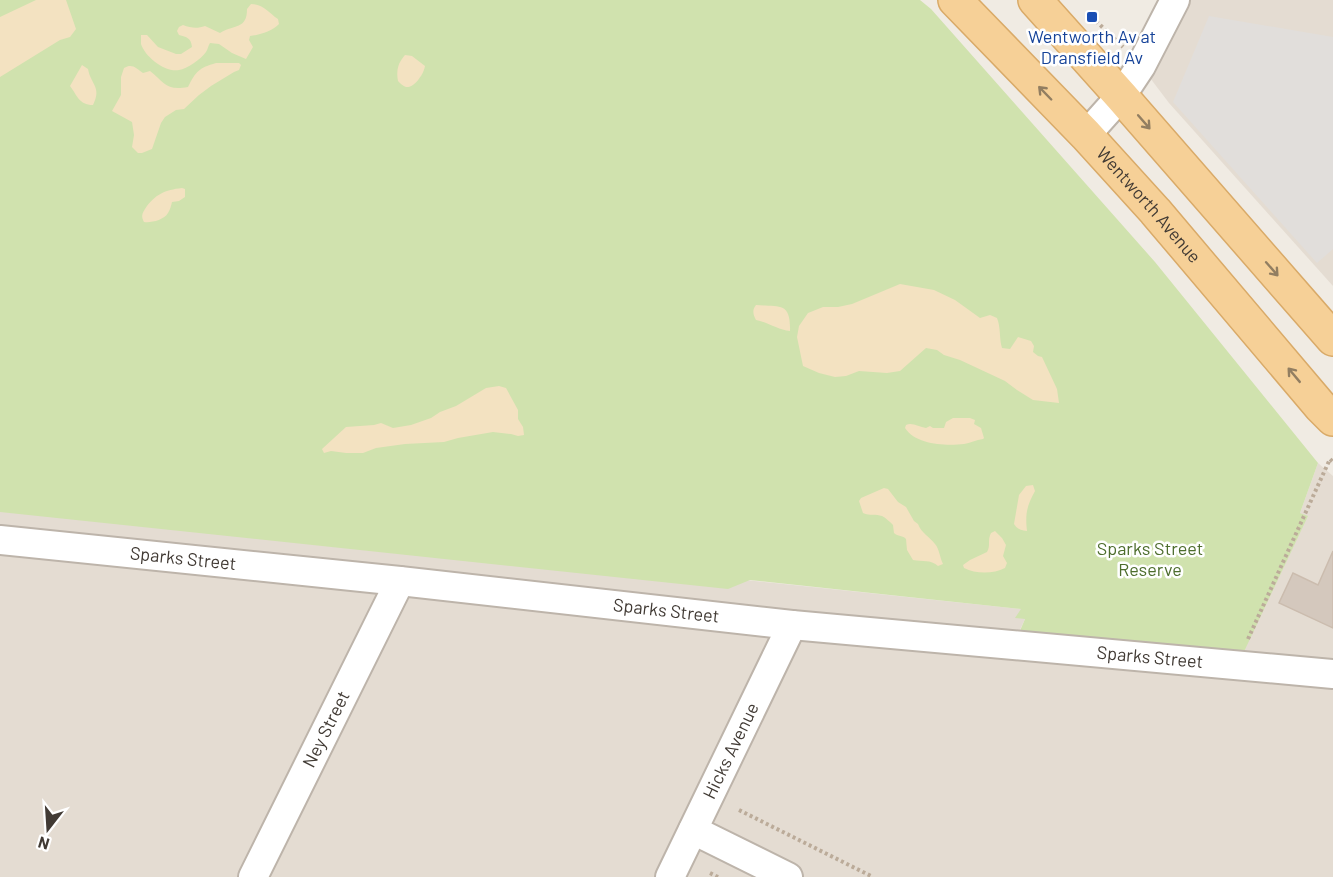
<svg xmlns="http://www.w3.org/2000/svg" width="1333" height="877" font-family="Barlow,sans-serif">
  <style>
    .residential { fill: #e4dcd2 }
    .green { fill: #d0e2ae }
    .sand { fill: #f3e2c1 }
    .parking { fill: #e1dedb }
    .building { fill: #d4c8bd; stroke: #cbbcae; stroke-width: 1.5 }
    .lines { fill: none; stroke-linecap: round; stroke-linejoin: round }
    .minor-casing { stroke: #bdb4aa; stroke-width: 32 }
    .primary-casing { stroke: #d9aa68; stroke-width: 36 }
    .path { stroke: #bbab99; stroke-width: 4; stroke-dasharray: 3 3; stroke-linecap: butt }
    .minor { stroke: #fff; stroke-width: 28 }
    .primary { stroke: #f6d097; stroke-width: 33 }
    .oneway { stroke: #927e61 }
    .transit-dot { fill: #1a4fb4; stroke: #fff; stroke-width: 2 }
    .labels { text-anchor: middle; stroke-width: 5; stroke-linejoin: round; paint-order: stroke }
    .transit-label { font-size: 18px; fill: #164399; stroke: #fff }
    .street-label { font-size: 18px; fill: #413a34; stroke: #fff }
    .park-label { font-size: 18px; fill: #4d6d2d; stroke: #fff }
  </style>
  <rect width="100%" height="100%" fill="#f0ebe3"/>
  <!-- residential -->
  <g class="residential">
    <polygon points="1175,0 1333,0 1333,286 1169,103 1141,66"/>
    <polygon points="1318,463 1333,476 1333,877 0,877 0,501 1029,610 1019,632 1308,517 1300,513"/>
  </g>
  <!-- green -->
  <polygon class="green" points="0,0 920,0 931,9 1155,262 1318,463 1300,513 1308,516 1241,658 1019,633 1025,619 1015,618 1021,609 750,580 728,589 0,512"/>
  <!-- sand -->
  <g class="sand">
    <polygon points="36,0 66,0 76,29 70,37 60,40 0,77 0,17"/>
    <path d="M251,4C263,4 269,13 278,19L279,24C272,31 260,35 250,36L249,40L253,47L246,59L232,53L219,44L210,43C208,46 208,49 206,52C201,59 187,69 179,70C166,73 145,57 141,44C141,41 141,38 141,35H147L158,47L176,54H181L192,47C191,38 187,37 179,35L177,31L179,27L183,25C191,28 197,29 205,26L220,33C234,24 247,30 247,9Z"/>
    <path d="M405,55L412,56L425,66C424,73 415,88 406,87C403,86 400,83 398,81C396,70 398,63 405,55Z"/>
    <path d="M216,63H239L241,65L239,70L234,72L211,86L199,95L184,109L176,110L165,117L161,123L152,149L142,153H138L132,147L134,135L132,122L112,111L121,95V77L124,68C132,63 136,68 143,73L150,71C165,83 166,91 188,87C196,71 199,68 216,63Z"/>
    <path d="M82,65L88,69C91,85 102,87 93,105C79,105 77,95 70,86Z"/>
    <path d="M182,188L185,189V197L179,201L172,202C171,206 170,210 168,213C164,220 151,223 144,222C141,216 142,214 145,209C155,194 165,190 182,188Z"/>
    <path d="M900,284L934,290L955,300L980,318L990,315L997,318C1001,328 999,338 1002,348L1010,349L1018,337L1031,341L1034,346L1033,352L1038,356L1042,357L1057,389L1059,403L1033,400L1017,390L1005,381L960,360L944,355L937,350L926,348L900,371L887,373L859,371L846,376L835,377L819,373L803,366L797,337L799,326L808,313L823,307H838L852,304Z"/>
    <path d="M756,305C779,307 791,301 790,331C778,330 768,322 756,320C753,314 752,310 756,305Z"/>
    <polygon points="499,386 506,388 518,410 518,419 523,427 524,435 518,436 511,434 493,432 458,438 444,442 405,444 376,448 363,453 346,453 331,451 324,453 322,449 346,427 374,425 381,423 393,428 411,425 431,418 440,412 456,406 486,388"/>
    <path d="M953,418H970L975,420L974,424L981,428L984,438L983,439C976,440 970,443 964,444C946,446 916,445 905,428L906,425C912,422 919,427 926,428L930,426L933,428H944L946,422Z"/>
    <path d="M1033,485L1035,491C1027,506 1025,513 1027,531C1021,530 1017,529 1014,524L1019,495L1026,486Z"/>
    <path d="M884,488L888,489L898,502L906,507L914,521L918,524C922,534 929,536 935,544C939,548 940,558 943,564L938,566C930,559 923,562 913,560L907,550L906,539C903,535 898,537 894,533L893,525C890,522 886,518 882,516C876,514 870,516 863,513L859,501L861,498Z"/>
    <path d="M995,531L1002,538L1006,545L1003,556L1007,563L1005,568C993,574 976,574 964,568L963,565L970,560L987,552C991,545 987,541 991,533Z"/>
  </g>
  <!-- parking -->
  <polygon class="parking" points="1209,16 1333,37 1333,249 1317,263 1173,102"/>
  <!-- building -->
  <polygon class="building" points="1333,551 1333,628 1279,603 1293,573 1318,585"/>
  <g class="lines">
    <!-- minor casing -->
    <g class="minor-casing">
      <g id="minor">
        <polyline points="1086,135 1121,96 1141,66 1175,0"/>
        <path id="s1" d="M0,540L400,581L792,625L1333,674"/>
        <polyline points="693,830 788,877"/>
        <path id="s2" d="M253,877L400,581"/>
        <path id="s3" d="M670,877L792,625"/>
      </g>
    </g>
    <!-- primary casing -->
    <g class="primary-casing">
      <g id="primary">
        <path id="s4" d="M955,0L1086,135L1155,211L1321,407L1333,419"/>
        <polyline points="1035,0 1121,96 1333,339"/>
      </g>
    </g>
    <!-- path -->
    <g class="path">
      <polyline points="1096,21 1123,47"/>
      <polyline points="1248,639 1330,459 1333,462"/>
      <polyline points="739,810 873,877"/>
      <polyline points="710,873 718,877"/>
    </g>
    <!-- minor -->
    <use href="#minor" class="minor"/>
    <!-- primary -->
    <use href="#primary" class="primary"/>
  </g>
  <!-- one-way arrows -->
  <defs><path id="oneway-shaft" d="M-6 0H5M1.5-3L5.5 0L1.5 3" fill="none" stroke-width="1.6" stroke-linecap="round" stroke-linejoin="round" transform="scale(1.5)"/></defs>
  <g class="oneway">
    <use href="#oneway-shaft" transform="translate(1045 93) rotate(-134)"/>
    <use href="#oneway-shaft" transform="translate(1144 122) rotate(49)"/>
    <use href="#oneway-shaft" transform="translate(1272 269) rotate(49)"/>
    <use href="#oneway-shaft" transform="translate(1294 375) rotate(-130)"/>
  </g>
  <!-- markers -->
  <rect class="transit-dot" x="1086" y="11" width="12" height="12" rx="3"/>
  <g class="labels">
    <!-- transit labels -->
    <g class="transit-label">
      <text x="1092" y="43">Wentworth Av at<tspan x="1092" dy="21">Dransfield Av</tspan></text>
    </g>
    <!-- street labels -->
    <g class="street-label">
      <text dy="6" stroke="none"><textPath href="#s4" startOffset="282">Wentworth Avenue</textPath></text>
      <text dy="6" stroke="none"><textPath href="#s1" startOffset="184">Sparks Street</textPath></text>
      <text dy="6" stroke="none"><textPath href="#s1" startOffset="670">Sparks Street</textPath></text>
      <text dy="6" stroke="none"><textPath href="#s1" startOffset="1156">Sparks Street</textPath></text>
      <text dy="6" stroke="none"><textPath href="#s2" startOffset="165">Ney Street</textPath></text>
      <text dy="6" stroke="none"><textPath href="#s3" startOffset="140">Hicks Avenue</textPath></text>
    </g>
    <!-- park labels -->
    <g class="park-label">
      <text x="1150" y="555">Sparks Street<tspan x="1150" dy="21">Reserve</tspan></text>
    </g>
  </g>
  <!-- north arrow -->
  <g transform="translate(48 829) rotate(197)" stroke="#ffffff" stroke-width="4.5" paint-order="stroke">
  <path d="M0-4.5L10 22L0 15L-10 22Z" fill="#413a34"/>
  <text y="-9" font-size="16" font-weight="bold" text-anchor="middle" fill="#413a34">N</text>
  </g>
</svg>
